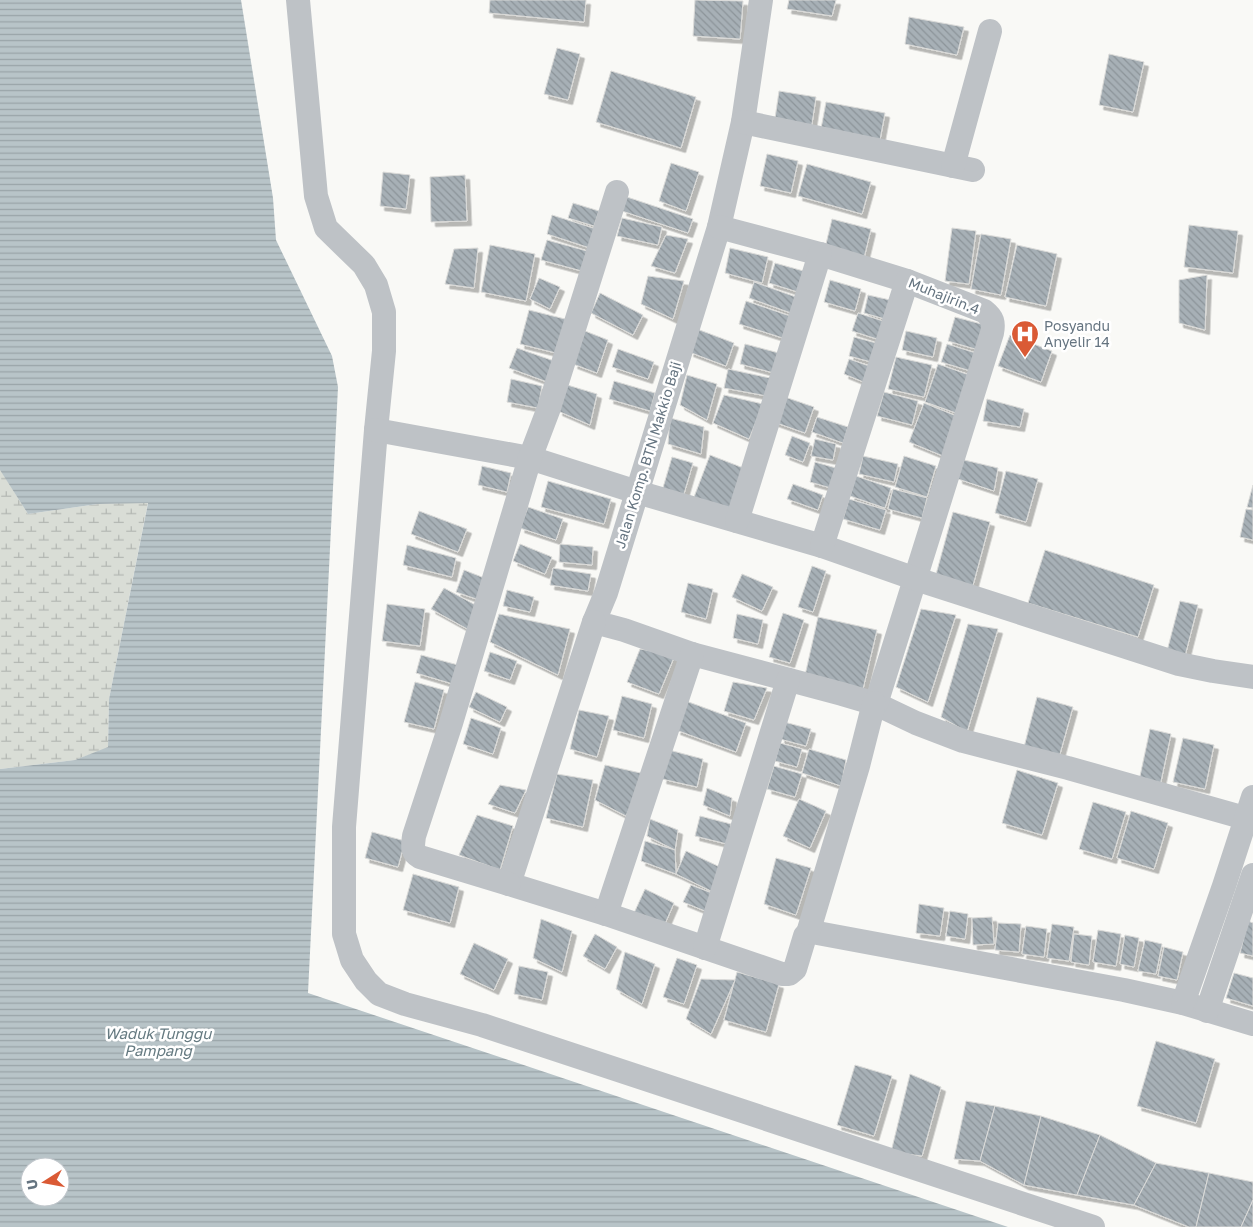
<svg xmlns="http://www.w3.org/2000/svg" width="1253" height="1227" font-family="'Golos Text',sans-serif">
  <style>
    .wetland { fill: url(#wetland-marsh) }
    .water { fill: url(#water-rules); fill-rule: evenodd }
    .building { fill: url(#building-back-hatch); stroke: #dbdbd9; filter: url(#shadow) }
    .lines { fill: none; stroke-linecap: round; stroke-linejoin: round }
    .street { stroke: #bec2c6; stroke-width: 24 }
    .labels { text-anchor: middle; stroke-width: 5; stroke-linejoin: round; paint-order: stroke }
    .street-label { font-size: 14px; fill: #657480; stroke: #fff }
    .poi-label { font-size: 14px; fill: #657480; stroke: #fff; text-anchor: start }
    .water-label { font-size: 15px; font-style: italic; fill: #657a81; stroke: #fff }
  </style>
  <defs>
    <pattern id="wetland-marsh" width="20" height="14" patternUnits="userSpaceOnUse" patternTransform="scale(1.25)"><rect width="20" height="14" fill="#d9ddd6"/><path d="M1 5h8M5 5V1M11 12h8M15 12V8" fill="none" stroke="#b4b8b3"/></pattern>
    <pattern id="water-rules" width="6" height="5" patternUnits="userSpaceOnUse" patternTransform="scale(1.25)"><rect width="6" height="5" fill="#b8c4c8"/><path d="M0 2.5h6" fill="none" stroke="#99a4a8"/></pattern>
    <pattern id="building-back-hatch" width="6" height="6" patternUnits="userSpaceOnUse" patternTransform="scale(1.25)"><rect width="6" height="6" fill="#a7b0b6"/><path d="M-1 5l2 2M0 0l6 6M5-1l2 2" fill="none" stroke="#8c9499"/></pattern>
    <filter id="shadow"><feDropShadow dx="4.5" dy="4.5" stdDeviation="0" flood-color="#0004"/></filter>
  </defs>
  <rect width="100%" height="100%" fill="#f9f9f6"/>
  <!-- wetland -->
  <polygon class="wetland" points="0,469 28,514 98,504 148,502 109,699 108,748 75,760 0,769"/>
  <!-- water -->
  <path class="water" d="M0,0H241L273,198L276,240L332,356L338,387L308,993L1008,1227H0V769L75,760L108,747L109,699L148,503L98,504L28,514L0,470ZM30,1167H60V1197H30Z"/>
  <!-- building -->
  <g class="building">
    <polygon points="490,0 586,0 584,22 489,13"/>
    <polygon points="695,0 743,1 740,39 693,36"/>
    <polygon points="789,0 836,0 832,16 787,9"/>
    <polygon points="909,17 964,27 957,55 905,44"/>
    <polygon points="557,48 580,54 568,100 544,94"/>
    <polygon points="1109,54 1144,62 1133,112 1099,105"/>
    <polygon points="611,71 696,97 681,148 596,122"/>
    <polygon points="779,91 816,97 811,130 774,125"/>
    <polygon points="826,102 885,113 879,145 820,134"/>
    <polygon points="767,154 798,161 791,193 760,186"/>
    <polygon points="671,163 699,172 686,211 659,201"/>
    <polygon points="807,164 871,182 862,214 798,196"/>
    <polygon points="383,172 410,175 406,209 380,206"/>
    <polygon points="465,175 467,221 431,222 430,177"/>
    <polygon points="627,197 693,219 688,233 622,211"/>
    <polygon points="573,203 599,211 594,226 568,218"/>
    <polygon points="552,215 596,229 590,248 547,234"/>
    <polygon points="622,218 662,227 658,245 617,236"/>
    <polygon points="832,219 871,229 864,258 825,248"/>
    <polygon points="1189,225 1238,231 1233,273 1184,267"/>
    <polygon points="952,228 976,231 969,284 945,281"/>
    <polygon points="981,234 1011,239 1001,295 971,289"/>
    <polygon points="666,235 688,239 675,273 651,266"/>
    <polygon points="547,240 587,251 582,271 541,260"/>
    <polygon points="490,245 535,254 526,301 481,292"/>
    <polygon points="1017,245 1057,254 1046,306 1005,297"/>
    <polygon points="478,248 474,288 445,284 454,249"/>
    <polygon points="730,248 768,257 762,283 725,273"/>
    <polygon points="775,263 807,272 801,293 769,283"/>
    <polygon points="1207,275 1205,330 1179,323 1179,280"/>
    <polygon points="648,276 684,281 673,319 641,304"/>
    <polygon points="539,278 560,287 550,309 530,299"/>
    <polygon points="830,280 861,289 855,311 824,302"/>
    <polygon points="754,282 796,297 791,313 749,298"/>
    <polygon points="600,293 643,315 633,335 591,313"/>
    <polygon points="868,295 890,300 885,319 864,313"/>
    <polygon points="746,301 793,317 786,339 739,324"/>
    <polygon points="529,310 569,320 560,354 520,344"/>
    <polygon points="858,313 883,321 877,339 852,331"/>
    <polygon points="955,317 989,326 982,351 948,341"/>
    <polygon points="697,329 734,343 726,366 689,352"/>
    <polygon points="585,331 608,340 597,373 573,364"/>
    <polygon points="906,331 937,338 933,357 902,350"/>
    <polygon points="1010,335 1052,351 1041,382 998,366"/>
    <polygon points="854,337 880,344 875,363 849,356"/>
    <polygon points="745,344 779,353 774,373 740,364"/>
    <polygon points="947,344 979,354 974,372 941,362"/>
    <polygon points="517,348 557,362 550,383 509,368"/>
    <polygon points="618,349 654,362 648,379 612,367"/>
    <polygon points="896,357 932,365 924,397 888,389"/>
    <polygon points="849,359 872,367 866,383 844,374"/>
    <polygon points="938,364 972,376 959,414 925,402"/>
    <polygon points="728,369 770,378 767,396 724,388"/>
    <polygon points="687,375 717,384 707,420 680,405"/>
    <polygon points="511,379 542,386 538,408 507,402"/>
    <polygon points="614,381 655,393 650,411 609,399"/>
    <polygon points="564,384 597,394 590,425 558,411"/>
    <polygon points="884,392 918,401 912,425 877,416"/>
    <polygon points="724,395 763,404 749,439 713,423"/>
    <polygon points="782,396 814,407 805,433 774,422"/>
    <polygon points="987,399 1024,409 1020,427 983,421"/>
    <polygon points="924,403 959,417 943,456 909,442"/>
    <polygon points="817,417 848,427 843,443 812,432"/>
    <polygon points="670,418 704,427 701,454 668,444"/>
    <polygon points="792,436 810,443 803,462 785,455"/>
    <polygon points="815,439 836,444 833,460 811,456"/>
    <polygon points="710,455 746,469 729,511 694,497"/>
    <polygon points="863,456 898,464 894,482 859,474"/>
    <polygon points="904,456 936,466 927,497 895,487"/>
    <polygon points="672,457 693,463 683,497 662,491"/>
    <polygon points="960,459 998,468 994,491 958,479"/>
    <polygon points="815,462 836,468 831,488 810,482"/>
    <polygon points="482,466 511,473 507,492 478,485"/>
    <polygon points="1006,471 1038,479 1026,522 995,513"/>
    <polygon points="856,476 891,488 885,508 850,496"/>
    <polygon points="548,481 611,499 604,524 541,507"/>
    <polygon points="793,484 823,495 818,510 787,499"/>
    <polygon points="1253,485 1253,508 1247,507"/>
    <polygon points="893,489 927,498 922,518 888,509"/>
    <polygon points="849,499 886,510 880,530 843,519"/>
    <polygon points="528,507 563,519 556,540 520,528"/>
    <polygon points="1246,509 1253,510 1253,540 1240,537"/>
    <polygon points="419,511 467,529 458,552 411,534"/>
    <polygon points="953,512 990,522 972,589 935,578"/>
    <polygon points="520,544 552,557 545,574 513,561"/>
    <polygon points="560,544 593,547 592,565 559,562"/>
    <polygon points="407,545 456,558 452,577 403,565"/>
    <polygon points="1045,550 1154,585 1138,637 1028,603"/>
    <polygon points="812,566 826,571 813,612 798,607"/>
    <polygon points="553,568 591,574 588,591 550,585"/>
    <polygon points="464,570 492,581 485,602 456,592"/>
    <polygon points="742,574 773,587 762,611 732,597"/>
    <polygon points="688,583 713,589 706,619 681,612"/>
    <polygon points="444,588 483,609 471,631 431,609"/>
    <polygon points="507,590 534,597 530,612 503,606"/>
    <polygon points="1180,601 1198,605 1184,660 1166,655"/>
    <polygon points="387,604 425,609 420,646 382,641"/>
    <polygon points="921,609 956,615 928,702 896,687"/>
    <polygon points="783,613 804,620 790,663 769,657"/>
    <polygon points="499,614 570,629 558,675 490,642"/>
    <polygon points="737,614 763,620 758,644 733,638"/>
    <polygon points="818,617 877,630 862,693 804,680"/>
    <polygon points="968,624 998,629 967,732 941,717"/>
    <polygon points="640,649 675,655 659,694 627,682"/>
    <polygon points="490,652 517,661 510,680 484,671"/>
    <polygon points="421,655 458,665 453,684 416,673"/>
    <polygon points="415,682 444,690 434,729 404,722"/>
    <polygon points="733,682 767,688 754,720 724,711"/>
    <polygon points="476,692 507,707 500,722 469,707"/>
    <polygon points="622,696 652,704 644,738 613,730"/>
    <polygon points="1037,697 1073,707 1058,761 1023,751"/>
    <polygon points="686,701 746,723 736,752 676,730"/>
    <polygon points="579,710 609,716 597,757 570,749"/>
    <polygon points="471,718 501,728 493,754 463,744"/>
    <polygon points="784,722 811,729 806,746 780,739"/>
    <polygon points="1150,729 1171,734 1160,786 1139,781"/>
    <polygon points="1183,738 1214,745 1205,789 1173,782"/>
    <polygon points="780,743 802,749 797,767 775,761"/>
    <polygon points="809,749 846,760 841,786 802,773"/>
    <polygon points="669,750 703,759 697,787 662,779"/>
    <polygon points="605,765 645,774 626,816 595,800"/>
    <polygon points="774,766 802,774 795,797 767,789"/>
    <polygon points="1017,770 1058,783 1042,835 1002,823"/>
    <polygon points="557,774 593,780 583,827 546,818"/>
    <polygon points="500,785 526,790 515,813 488,804"/>
    <polygon points="707,788 732,798 730,816 703,805"/>
    <polygon points="799,799 826,811 810,848 783,836"/>
    <polygon points="1093,802 1126,812 1112,859 1079,849"/>
    <polygon points="1131,811 1168,823 1154,869 1117,858"/>
    <polygon points="477,815 513,826 500,870 459,855"/>
    <polygon points="700,816 731,824 727,844 695,836"/>
    <polygon points="650,819 678,830 675,850 647,836"/>
    <polygon points="372,832 405,841 398,867 365,858"/>
    <polygon points="645,841 675,850 676,874 641,861"/>
    <polygon points="686,851 722,868 711,891 676,874"/>
    <polygon points="776,858 811,868 796,915 764,904"/>
    <polygon points="413,874 459,887 450,923 403,910"/>
    <polygon points="691,885 717,895 710,913 683,902"/>
    <polygon points="645,889 674,903 664,926 634,913"/>
    <polygon points="919,904 944,908 940,936 916,933"/>
    <polygon points="950,911 968,914 965,939 946,936"/>
    <polygon points="992,917 994,944 973,945 972,918"/>
    <polygon points="541,919 572,931 562,972 533,958"/>
    <polygon points="1248,921 1253,923 1253,956 1240,953"/>
    <polygon points="998,923 1021,924 1019,952 995,950"/>
    <polygon points="1052,924 1074,927 1069,961 1047,958"/>
    <polygon points="1026,926 1047,929 1044,957 1022,954"/>
    <polygon points="1098,930 1121,934 1116,966 1093,962"/>
    <polygon points="595,934 617,947 605,969 583,956"/>
    <polygon points="1074,934 1092,936 1089,965 1071,962"/>
    <polygon points="1125,935 1139,938 1134,967 1120,964"/>
    <polygon points="1145,940 1162,944 1156,974 1138,971"/>
    <polygon points="474,943 508,959 494,990 460,974"/>
    <polygon points="1164,947 1183,952 1177,980 1158,976"/>
    <polygon points="625,952 655,964 642,1004 616,989"/>
    <polygon points="677,958 697,965 684,1004 663,997"/>
    <polygon points="519,966 548,972 542,1000 514,994"/>
    <polygon points="737,972 779,984 766,1032 724,1020"/>
    <polygon points="1234,973 1253,978 1253,1006 1226,998"/>
    <polygon points="701,979 735,980 711,1034 686,1019"/>
    <polygon points="1156,1041 1215,1059 1196,1123 1137,1106"/>
    <polygon points="855,1065 892,1076 874,1136 837,1125"/>
    <polygon points="910,1074 941,1087 922,1156 891,1152"/>
    <polygon points="966,1101 995,1106 980,1161 954,1159"/>
    <polygon points="995,1106 1041,1116 1024,1185 980,1161"/>
    <polygon points="1041,1116 1100,1135 1077,1195 1024,1185"/>
    <polygon points="1100,1135 1156,1163 1134,1205 1077,1195"/>
    <polygon points="1156,1163 1209,1173 1196,1227 1189,1227 1134,1205"/>
    <polygon points="1209,1173 1253,1182 1253,1200 1241,1227 1196,1227"/>
    <polygon points="1253,1200 1253,1227 1241,1227"/>
  </g>
  <g class="lines">
    <!-- street -->
    <g class="street">
      <polyline points="298,0 316,196 326,228 364,265 376,285 384,312 384,351 376,430 344,827 344,934 352,960 366,981 379,994 405,1004 482,1025 1093,1227"/>
      <polyline points="761,0 743,122 719,227 606,593 594,622 624,630 692,654 842,694 876,704 916,723 963,741 1068,768 1245,818"/>
      <polyline points="743,122 973,170"/>
      <polyline points="953,166 990,31"/>
      <path d="M719,227L820,254L907,281L984,311C993,318 994,323 992,333L876,704"/>
      <polyline points="376,430 530,458 637,492 822,546 916,579 1179,664 1213,671 1253,677"/>
      <polyline points="737,521 820,254"/>
      <polyline points="822,546 907,281"/>
      <polyline points="594,622 509,884 606,914 782,974 789,974 795,969 805,936 812,932 1124,990 1183,1003 1253,1024"/>
      <path d="M509,884L420,857C411,852 413,845 414,836L451,723L530,458L549,408L617,192"/>
      <polyline points="606,914 692,654"/>
      <polyline points="808,933 858,766 874,703"/>
      <polyline points="705,948 788,680"/>
      <polyline points="1183,1003 1224,886 1253,797"/>
      <polyline points="1207,1011 1253,875"/>
    </g>
  </g>
  <!-- icons -->
  <defs>
    <g id="hospital-pin" transform="scale(1.4375)"><path d="M0 17L-7.5 6A9.5 9.5 0 1 1 7.5 6Z" fill="#da5a35" stroke="#fff"/><path d="M-5-5h3v3.5h4V-5h3V5h-3V1.5h-4V5h-3Z" fill="#fff"/></g>
  </defs>
  <g fill-rule="evenodd">
    <use href="#hospital-pin" x="1025" y="334"/>
  </g>
  <g class="labels">
    <!-- street labels -->
    <g class="street-label">
      <text transform="translate(944 296) rotate(22)" y="5">Muhajirin.4</text>
      <text transform="translate(648 455) rotate(-73)" y="5">Jalan Komp. BTN Makkio Baji</text>
    </g>
    <!-- poi labels -->
    <g class="poi-label">
      <text x="1044" y="331">Posyandu<tspan x="1044" dy="16">Anyelir 14</tspan></text>
    </g>
    <!-- water labels -->
    <g class="water-label">
      <text x="158" y="1039">Waduk Tunggu<tspan x="158" dy="17">Pampang</tspan></text>
    </g>
  </g>
  <!-- north arrow -->
  <g transform="translate(45 1182) rotate(259)"><circle r="24" fill="#ffffff" stroke="#c1c7cc"/>
  <path d="M0-4L9 19L0 12L-9 19Z" fill="#da5a35"/>
  <text y="-8" font-size="14" font-weight="bold" text-anchor="middle" fill="#657480">U</text>
  </g>
</svg>
